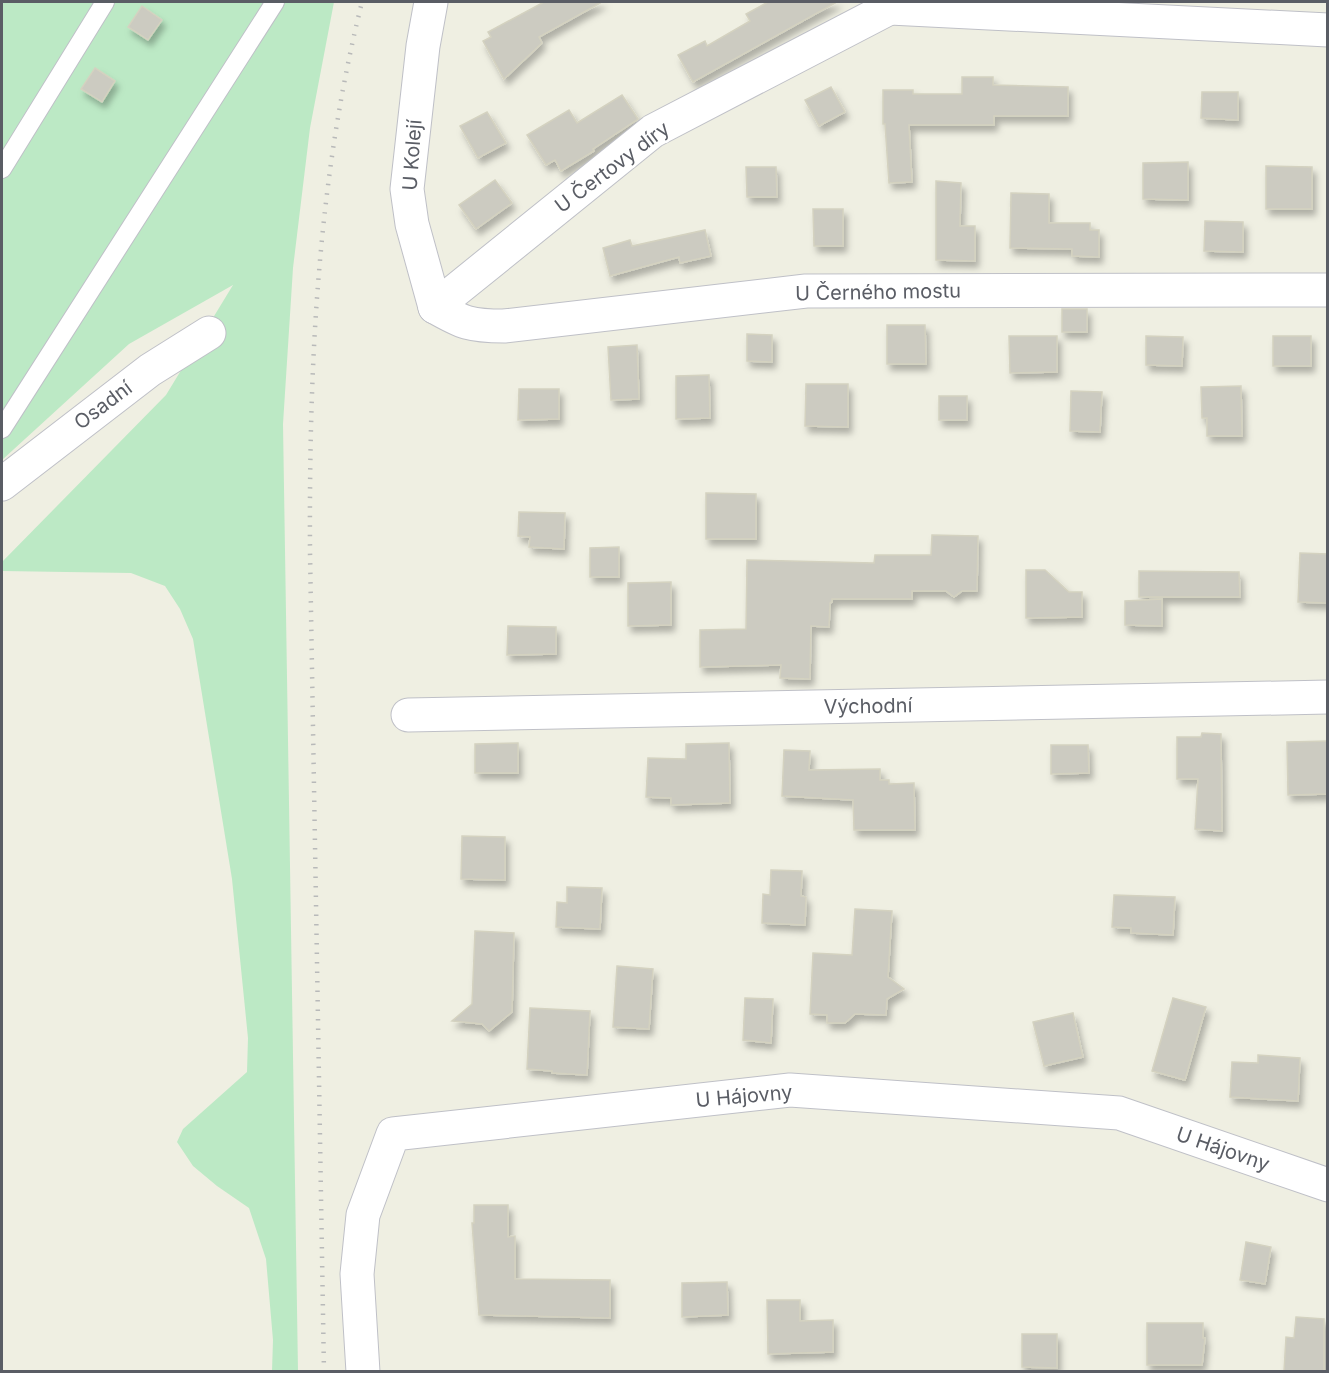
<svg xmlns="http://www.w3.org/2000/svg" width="1329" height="1373" font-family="Inter,sans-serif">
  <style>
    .green { fill: #bce9c5 }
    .building { fill: #cccbc1; stroke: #d4d2c0; stroke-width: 1.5; filter: url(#shadow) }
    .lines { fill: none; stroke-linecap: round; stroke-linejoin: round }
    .service-casing { stroke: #bfc0c7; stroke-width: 20 }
    .minor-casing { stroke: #bfc0c7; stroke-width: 35 }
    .service { stroke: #fff; stroke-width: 18 }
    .minor { stroke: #fff; stroke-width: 33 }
    .rail { stroke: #b8b9b9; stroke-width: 4.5; stroke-dasharray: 1.5 8; stroke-linecap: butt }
    .labels { text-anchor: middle; stroke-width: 5; stroke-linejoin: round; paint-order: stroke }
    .street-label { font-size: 20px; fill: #5a5d65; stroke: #fff }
  </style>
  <defs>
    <filter id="shadow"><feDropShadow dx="3.5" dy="6" stdDeviation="3" flood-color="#0004"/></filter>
  </defs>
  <rect width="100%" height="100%" fill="#efefe2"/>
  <!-- green -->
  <polygon class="green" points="2,2 334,2 310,128 293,268 283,424 298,1371 272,1371 273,1340 266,1259 249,1208 217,1186 193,1166 177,1142 183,1129 247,1072 248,1038 232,879 193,639 180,609 165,586 131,573 2,571 2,562 166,395 233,285 129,344 2,460"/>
  <!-- building -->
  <g class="building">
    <polygon points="544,2 602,2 539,37 542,43 504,79 483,41 491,37 488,32"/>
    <polygon points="768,2 837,2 693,82 678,55 705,41 707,46 750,21 746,14"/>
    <polygon points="142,6 162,20 148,40 128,27"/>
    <polygon points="95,68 115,81 102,102 81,89"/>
    <polygon points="962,77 993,77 993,85 1068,87 1068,116 994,116 994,125 909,125 912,182 889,183 885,124 883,124 883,90 913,90 913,94 962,94"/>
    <polygon points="831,87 845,112 819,126 805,100"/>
    <polygon points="1202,92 1238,92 1238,120 1201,118"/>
    <polygon points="622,95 638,119 593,149 594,151 561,171 555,160 546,165 527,135 569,110 577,123"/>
    <polygon points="487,112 506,143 478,158 460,126"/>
    <polygon points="1188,162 1188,200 1143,199 1143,163"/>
    <polygon points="1266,166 1312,167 1312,209 1266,209"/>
    <polygon points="746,167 776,167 777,197 747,197"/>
    <polygon points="495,180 512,203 476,229 459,205"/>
    <polygon points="936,181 961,183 960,226 975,226 975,261 936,260"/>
    <polygon points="1011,193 1049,194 1049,223 1090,223 1090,230 1099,230 1099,257 1072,256 1072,249 1010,248"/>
    <polygon points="813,209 843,209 843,246 814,246"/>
    <polygon points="1205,221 1243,222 1243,252 1204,251"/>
    <polygon points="705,230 711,256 680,263 679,257 610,276 603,248 630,240 632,246"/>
    <rect x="1062" y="309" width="25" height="23"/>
    <polygon points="887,325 925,325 926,364 887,364"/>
    <polygon points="747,334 772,335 772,362 747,361"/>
    <polygon points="1009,336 1057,336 1057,372 1010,373"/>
    <polygon points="1146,336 1183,337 1182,366 1146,365"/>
    <rect x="1273" y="336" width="38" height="30"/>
    <polygon points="637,345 639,399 611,400 608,347"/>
    <polygon points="709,375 710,418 676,419 676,376"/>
    <polygon points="806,384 848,384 848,427 805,426"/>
    <polygon points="1241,386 1242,436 1207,436 1207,418 1202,418 1201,387"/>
    <polygon points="519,389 559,389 559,419 518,420"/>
    <polygon points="1071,391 1102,392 1100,432 1070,431"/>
    <rect x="939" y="396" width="28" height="24"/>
    <polygon points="706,493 756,494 756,539 706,539"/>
    <polygon points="519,512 565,513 564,549 529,547 530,537 518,536"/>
    <polygon points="932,535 978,536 977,591 962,591 954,597 946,591 912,591 912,599 832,599 832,602 830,603 829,627 811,626 810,679 780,678 781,665 700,667 700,630 746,629 747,560 874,563 875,555 931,555"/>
    <polygon points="619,547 619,577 590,577 590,548"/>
    <polygon points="1300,553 1328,554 1328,603 1298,602"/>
    <polygon points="1026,570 1045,570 1069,592 1082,592 1082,617 1026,618"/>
    <polygon points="1139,571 1239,572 1240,597 1139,597"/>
    <polygon points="671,582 671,625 628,626 628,583"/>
    <polygon points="1162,599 1162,626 1125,625 1125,601"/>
    <polygon points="508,626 556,627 556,654 507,655"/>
    <polygon points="1202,733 1221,734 1222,831 1195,829 1198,779 1177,779 1177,737 1201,737"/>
    <polygon points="1328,741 1328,794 1288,795 1287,742"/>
    <polygon points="518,743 518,773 475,773 475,744"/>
    <polygon points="729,743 730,803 671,805 671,798 646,797 648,758 686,759 686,744"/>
    <polygon points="1051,745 1088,745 1089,773 1051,774"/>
    <polygon points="784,750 810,751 809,770 880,769 880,780 889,780 889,784 914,783 915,830 854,830 853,800 782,796"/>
    <polygon points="462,836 505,837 505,880 461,879"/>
    <polygon points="771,870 802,871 801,896 806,897 805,925 762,923 763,894 770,895"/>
    <polygon points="567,887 602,888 600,929 556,927 557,902 567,903"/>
    <polygon points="1114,895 1175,897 1173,935 1131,933 1131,928 1112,927"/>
    <polygon points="855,909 892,911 888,977 904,989 887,999 886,1015 855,1014 845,1023 827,1023 827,1015 810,1014 813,953 852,955"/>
    <polygon points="475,931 514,933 512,1012 489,1031 482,1024 452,1021 472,1004"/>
    <polygon points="617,966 653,969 649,1029 613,1027"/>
    <polygon points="745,998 773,999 771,1043 743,1040"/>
    <polygon points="1173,998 1206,1007 1185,1080 1152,1071"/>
    <polygon points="530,1008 590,1011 587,1075 552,1073 552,1071 527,1069"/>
    <polygon points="1073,1013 1083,1057 1044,1066 1033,1022"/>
    <polygon points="1258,1055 1300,1058 1298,1101 1230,1097 1232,1062 1258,1063"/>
    <polygon points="474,1205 508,1205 508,1237 515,1236 515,1279 610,1280 610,1318 479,1315 472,1223 474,1223"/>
    <polygon points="1246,1242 1271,1247 1265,1284 1240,1280"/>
    <polygon points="727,1282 728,1315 682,1317 682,1283"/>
    <polygon points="767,1300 800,1300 800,1321 833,1320 833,1352 768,1354"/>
    <polygon points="1296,1317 1324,1319 1324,1371 1284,1371 1286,1337 1294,1338"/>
    <polygon points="1147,1323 1203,1323 1203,1338 1205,1338 1202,1365 1147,1365"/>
    <polygon points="1022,1334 1057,1334 1057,1368 1022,1367"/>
  </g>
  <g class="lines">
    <!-- service casing -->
    <g class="service-casing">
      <g id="service">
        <polyline points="2,169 105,2"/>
        <polyline points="2,429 275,2"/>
      </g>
    </g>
    <!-- minor casing -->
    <g class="minor-casing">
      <g id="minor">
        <polyline points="431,2 423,46 407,189 412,224 435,307"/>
        <polyline points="890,8 1328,30"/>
        <path d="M435,307C463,323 470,326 504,326L806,291L1328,290"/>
        <polyline points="435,307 653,131 901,2"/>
        <polyline points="2,484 150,370 209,333"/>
        <polyline points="408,715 1328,697"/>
        <polyline points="363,1372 357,1274 363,1215 393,1134 790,1090 1119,1113 1328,1185"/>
      </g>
    </g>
    <!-- service -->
    <use href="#service" class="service"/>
    <!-- minor -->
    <use href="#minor" class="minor"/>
    <!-- rail -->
    <path class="rail" d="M324,1372L310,552C309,368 317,181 362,2"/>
  </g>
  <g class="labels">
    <!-- street labels -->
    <g class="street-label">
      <text transform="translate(412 155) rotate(-86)" y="7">U Kolejí</text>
      <text transform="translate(612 167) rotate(-37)" y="7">U Čertovy díry</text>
      <text transform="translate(878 292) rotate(-1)" y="7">U Černého mostu</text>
      <text transform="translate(103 405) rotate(-37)" y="7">Osadní</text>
      <text transform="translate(868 706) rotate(-1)" y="7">Východní</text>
      <text transform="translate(744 1096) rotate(-5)" y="7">U Hájovny</text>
      <text transform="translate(1223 1149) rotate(19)" y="7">U Hájovny</text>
    </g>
  </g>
  <!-- border -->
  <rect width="1329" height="1373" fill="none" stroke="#5a5d65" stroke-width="6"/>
</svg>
